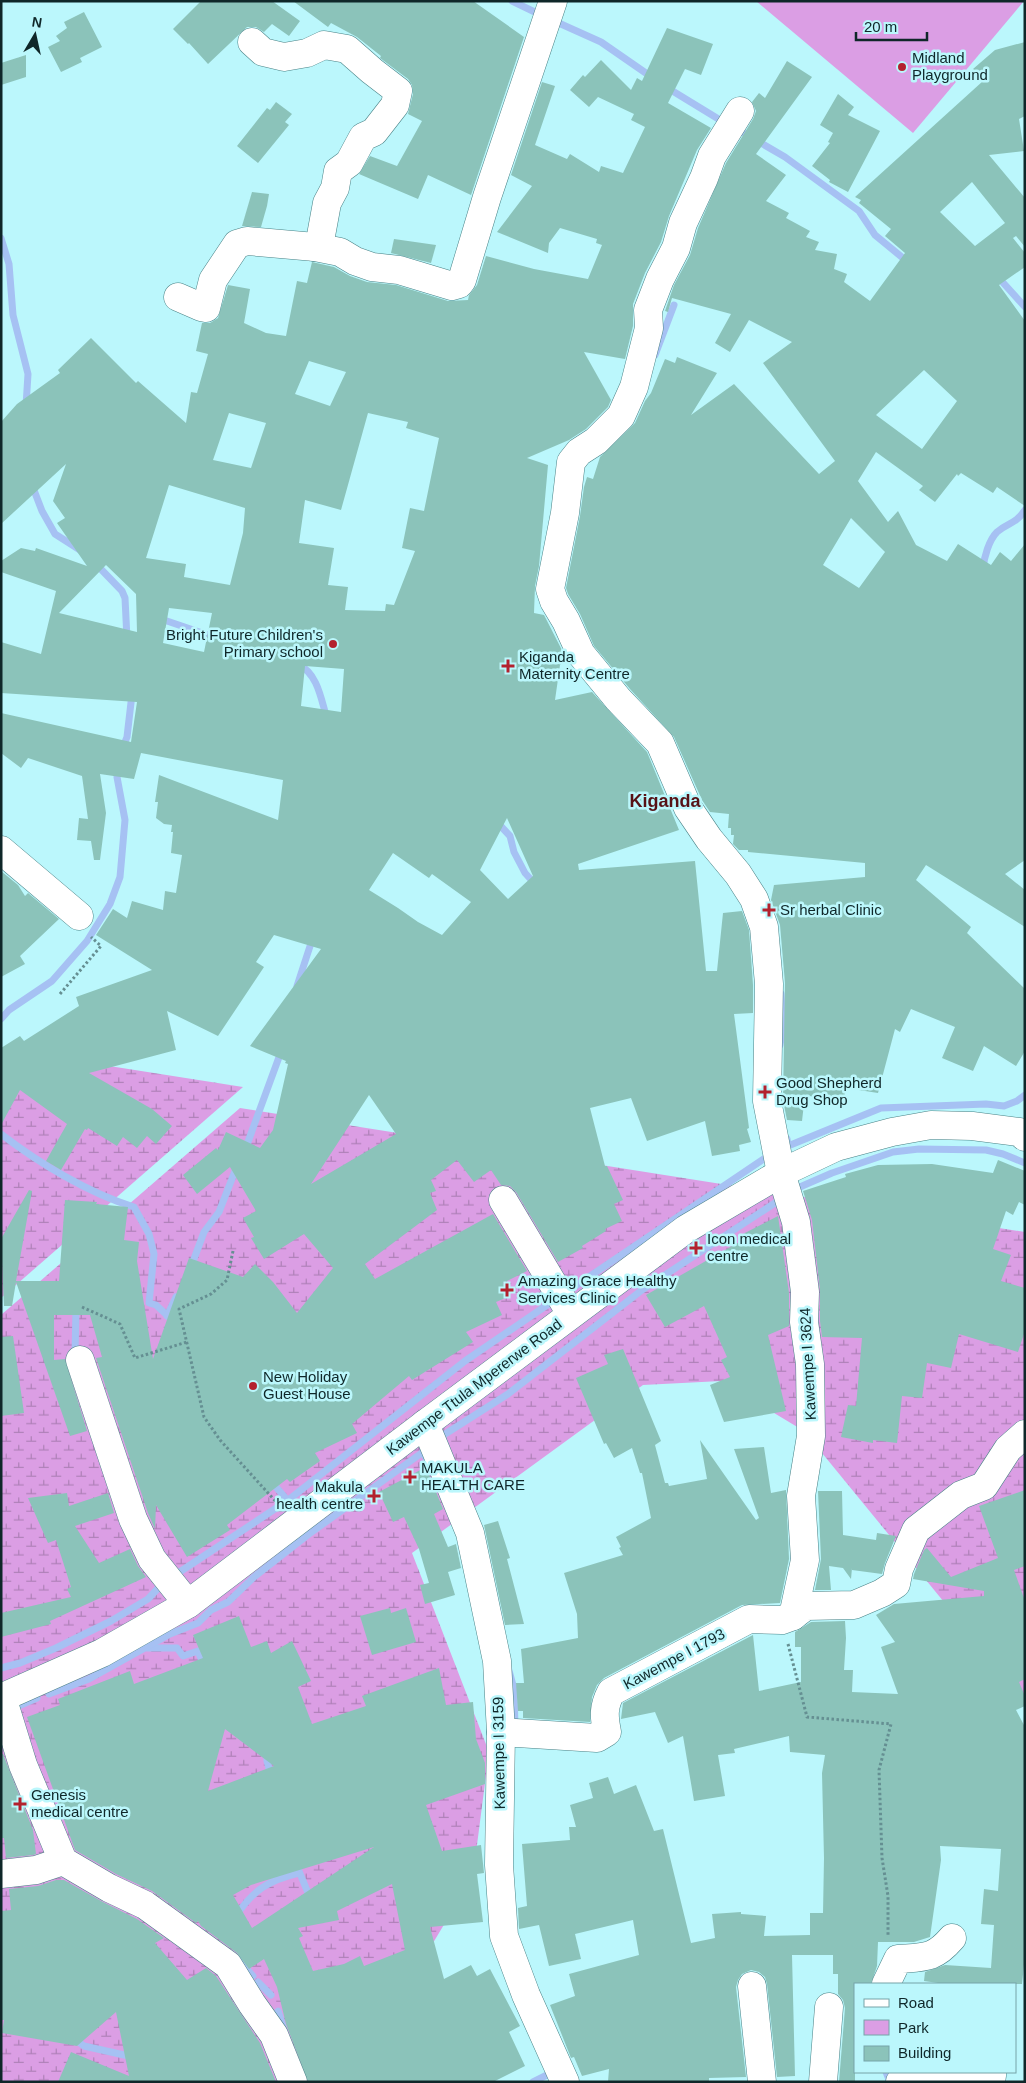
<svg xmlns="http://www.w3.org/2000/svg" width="1026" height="2083" font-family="Arial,sans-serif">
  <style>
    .green { fill: #db9ee4 }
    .wetland { fill: url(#wetland-marsh) }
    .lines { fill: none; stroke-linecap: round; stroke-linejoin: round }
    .stream { stroke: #a6c1f3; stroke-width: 7 }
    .building { fill: #8bc3ba; fill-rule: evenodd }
    .minor-casing { stroke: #498286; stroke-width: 29 }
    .path { stroke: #658f92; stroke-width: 3; stroke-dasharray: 2.5 2.5; stroke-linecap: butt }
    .minor { stroke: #fff; stroke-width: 28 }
    .poi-dot { fill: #b3212e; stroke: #bbf7fc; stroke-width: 2 }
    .labels { text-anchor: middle; stroke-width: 5; stroke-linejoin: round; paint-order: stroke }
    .poi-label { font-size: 15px; fill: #0f2729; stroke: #bbf7fc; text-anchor: start }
    .street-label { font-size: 15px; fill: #0f2729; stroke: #bbf7fc }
    .quarter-label { font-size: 18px; font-weight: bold; fill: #571216; stroke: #bbf7fc }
  </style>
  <defs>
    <pattern id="wetland-marsh" width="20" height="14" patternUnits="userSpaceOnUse" patternTransform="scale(1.25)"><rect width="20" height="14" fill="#db9ee4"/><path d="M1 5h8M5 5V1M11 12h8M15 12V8" fill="none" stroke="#b081b9"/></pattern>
  </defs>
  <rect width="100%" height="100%" fill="#bbf7fc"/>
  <!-- green -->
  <polygon class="green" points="756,1 1024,1 913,133"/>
  <!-- wetland -->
  <g class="wetland">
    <polygon points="1,1049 243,1087 1,1298"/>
    <polygon points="240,1108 1025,1232 1025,1701 804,1431 721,1381 643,1385 412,1553 489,1752 473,1876 350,2082 1,2082 1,1315"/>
  </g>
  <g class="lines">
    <!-- stream -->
    <g class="stream">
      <polyline points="512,1 543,16"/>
      <polyline points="552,20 601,42 653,78"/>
      <polyline points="666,87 725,123"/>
      <polyline points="735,128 785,157 859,211 875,235 909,263"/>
      <polyline points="1,238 9,264 13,315 28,374 26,406"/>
      <polyline points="997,276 1025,307"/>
      <polyline points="655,355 674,305"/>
      <polyline points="32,485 42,511 55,534 80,550"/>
      <polyline points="96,564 122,591 125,598 127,639"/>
      <path d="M983,569C984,557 989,540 997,532C1008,522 1015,525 1025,510"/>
      <polyline points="158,621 164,620 217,638"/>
      <path d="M298,664C318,674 321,699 327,719"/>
      <polyline points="123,747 127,737 132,694"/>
      <polyline points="496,821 510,836 514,852 525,873 536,885"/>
      <polyline points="297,986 313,937"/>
      <polyline points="1,1019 9,1010 52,981 87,941 110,904 120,877 125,820 117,777 118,767"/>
      <polyline points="780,1045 783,1027 781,994"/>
      <path d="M1,1134C39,1163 88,1193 134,1207L149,1234L154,1254L149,1303L156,1305L170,1318"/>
      <polyline points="787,1139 788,1146 881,1108 986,1104 1004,1106 1017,1101 1025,1095"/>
      <polyline points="245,1150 282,1049"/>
      <polyline points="793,1190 832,1173 893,1152 919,1149 986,1150 1003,1154 1025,1163"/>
      <polygon points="778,1201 789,1218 793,1232 801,1288 800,1304 804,1338 802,1384 803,1457 796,1488 793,1596 790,1609 724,1621 716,1628 711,1635 693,1643 682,1650 665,1656 655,1667 607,1691 601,1701 601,1719 604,1731 560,1733 515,1728 514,1689 505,1656 496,1605 473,1523 442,1436 508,1394 642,1290"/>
      <polyline points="191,1267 204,1232 219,1212 237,1166"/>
      <polyline points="565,1293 771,1154"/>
      <polyline points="167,1316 176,1297"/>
      <polyline points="75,1356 76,1307"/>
      <polyline points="270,1480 294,1508"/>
      <polyline points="172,1577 287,1501 465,1361 556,1299"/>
      <polyline points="147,1648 177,1648 183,1656 198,1651 204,1665"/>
      <polyline points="1,1668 20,1663 56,1648 111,1621 148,1599 163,1583"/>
      <polyline points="49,1694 89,1679 170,1634 198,1623 211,1610 228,1602 254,1577 309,1534 423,1452 426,1458"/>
      <polyline points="15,1711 14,1708 37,1698"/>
      <polyline points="267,1751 267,1761 271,1775"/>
      <polyline points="296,1864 311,1900"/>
      <path d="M236,1916C253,1890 269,1880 299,1873"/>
      <polyline points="238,1959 253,1976"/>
      <polyline points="258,1982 271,1995"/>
      <polyline points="278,2011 284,2030"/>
      <polyline points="73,2038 84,2046 133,2057"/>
      <polyline points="886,2072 890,2082"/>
      <polyline points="533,2082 555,2071"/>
    </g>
  </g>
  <!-- building -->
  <g class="building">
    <polygon points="201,1 272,1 300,21 289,36 272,24 264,32 256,27 247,27 208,64 189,43 188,44 173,29"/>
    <polygon points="293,1 473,1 524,37 471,195 428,175 418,199 359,174 370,156 397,166 422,121 408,114 413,94 412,85 408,79 380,58 381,56 357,37 331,23 328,27"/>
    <polygon points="84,12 102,47 80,58 82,62 61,72 48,47 60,41 56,36 67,28 64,22"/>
    <path d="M667,28L713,44L701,75L685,69L668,103L711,128L697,150L669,216L661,242L645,273L633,304V326L625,359L584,352L611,400L608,407L586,429L569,440L527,458L548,465L539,566L535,586L534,613L544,615L566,658L560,665L555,700L592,692L647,752L679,830L578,864L579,870L695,861L706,971H717L723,913L742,911L749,930L753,985V1013L734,1014L749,1128L747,1129L751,1142L739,1145L740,1151L712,1156L705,1121L647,1141L631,1098L590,1108L605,1166H607L623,1200L614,1204L622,1221L605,1229L606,1231L582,1246L583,1248L558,1262L516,1192L510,1186L501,1185L491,1170L474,1182L457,1160L431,1180L436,1191L430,1193L437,1210L365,1264L375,1279L493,1214L527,1271L503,1283L508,1297L496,1302L502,1315L466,1332L473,1342L412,1380L409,1376L352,1424L357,1433L315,1453L320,1461L290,1482L287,1479L227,1525L230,1530L187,1557L156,1505L155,1529L148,1513L96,1358L102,1357L90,1315H54V1360L65,1359L87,1431L70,1436L16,1282L12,1306H4L1,1239L29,1190L32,1191L16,1281H59L65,1200L97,1202L96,1204L128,1207L124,1240L139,1242L137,1261L153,1359L189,1258L243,1277L255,1264L273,1282L297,1313L333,1268L304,1234L264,1259L251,1238L254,1237L243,1218L256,1211L230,1167L197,1194L183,1175L216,1148L218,1150L226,1132L260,1148L273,1130L288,1064L285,1063L286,1061L250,1046L321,949L274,935L256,962L264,967L218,1036L167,1011L176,1050L89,1073L152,1109L172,1126L156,1144L147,1136L137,1148L123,1137L117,1146L88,1128L87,1130L85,1129L61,1170L46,1161L67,1124L20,1090L1,1125V1048L20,1036L24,1041L79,1006L76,997L152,970L96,935L113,909L127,918L132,901L163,910L165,891L176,893L182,855L171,853L173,832H171L172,825L164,824L156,818L158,802H155L159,775L278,820L283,780L141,753L134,779L100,774L106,813L100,860H94L91,841L77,840L79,818L88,819L82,776L28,758L21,768L1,753V713L131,742L137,702L1,693V642L41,654L56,591L1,572V561L21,548L35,551L36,548L87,566L57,523L65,518L53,501L66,464L1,524V422L17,404L60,373L58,370L91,338L136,383L138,381L186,423L191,392L197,393L208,354L196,351L202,323H210L218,318L228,285L250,289L244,323L266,333L286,336L297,281L307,283L312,262L334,267L350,276L367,282L396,285L448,301L468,300L469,295L477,285L486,256L534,269L588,279L602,245L596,243L597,239L560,228L549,243L548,253L497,232L532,186L511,175L542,82L555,86L535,145L567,159L570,154L599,172L601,166L623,173L645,127L631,120L634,114L598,97L589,107L570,90L583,75L585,77L601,60L631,90L637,78L642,81ZM309,361L346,372L330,406L295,394ZM229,413L266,423L251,468L213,460ZM368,413L408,422L406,428L439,438L424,511L410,508L402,548L415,551L394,605L386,604L385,611L345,610L348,587L328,585L334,548L299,543L305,500L341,510ZM169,485L245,508L243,533L230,585L184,577L186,564L146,558ZM106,565L136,594L137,632L59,613ZM169,608L212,613L204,652L163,643ZM305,666L344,669L341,712L301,706ZM507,818L533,876L508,899L480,870ZM393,853L429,878L432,874L471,902L442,935L418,922L398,908L369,890ZM369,1095L396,1134L311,1184Z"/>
    <path d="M1025,42V116L1019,119L1024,151L989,155L1025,198V247L1016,236L1013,238L1025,253V267L999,285L1025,321V506L997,487L993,493L961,473L958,476L957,474L935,502L919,490L923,486L876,452L858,481L888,522L898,511L916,545L947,561L958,544L991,565L1000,552L1011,561L1025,544V860L1005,874L1025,890V927L926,865L916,880L971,927L967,933L1025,989V1051L1016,1066L984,1046L973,1071L942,1058L955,1027L911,1009L900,1032L895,1029L878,1093L846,1088L843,1103L805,1095L802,1121L787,1120L783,1100L785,983L780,925L771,900L774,885L865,877V863L748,852V850H739L733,844L734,835H731V828H728L729,814L710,812L702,800L674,737L630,689L594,646L580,614L568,594L566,588L580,516L584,487L587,477L593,479L600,457L635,423L645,401L651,393L665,359L675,363L677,357L717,373L691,415L734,384L819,474L835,461L763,363L792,342L749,320L730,352L715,343L731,314L672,298L668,312L665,311L674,285L690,255L698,228L726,163L753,119L756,111L752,102L759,93L765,98L787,61L812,77L756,154L786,175L766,201L789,213L786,218L810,231L806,237L819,242L815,250L837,254L834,269L847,274L844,282L870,301L905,253L885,236L891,229L859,203L861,200L855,197L983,81L973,69L995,50ZM972,182L1005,223L975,246L940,212ZM924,370L957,401L922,449L876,415ZM851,518L885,552L859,588L823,565Z"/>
    <polygon points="26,55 26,77 1,85 1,63"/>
    <polygon points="838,94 854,107 848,115 880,131 848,192 829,182 830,180 812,166 830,143 828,142 833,133 820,125"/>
    <polygon points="276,102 292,114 285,122 289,125 258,163 237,146 267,108 270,110"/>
    <polygon points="252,192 269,194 267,206 261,227 242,226"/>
    <polygon points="394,239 436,245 431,263 391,253"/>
    <polygon points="1,871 18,885 25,896 28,893 59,919 20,956 25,964 1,977"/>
    <polygon points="998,1160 1025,1171 1025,1205 1019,1202 1013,1215 1006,1211 993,1249 1011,1255 1001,1281 1025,1288 1025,1331 1018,1352 959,1334 951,1368 927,1363 922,1398 902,1396 897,1443 873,1440 873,1443 841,1437 848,1405 856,1406 862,1338 822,1337 820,1321 820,1290 812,1220 803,1191 846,1177 845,1174 878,1165 932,1164 993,1173"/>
    <polygon points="778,1216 789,1293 789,1326 768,1335 786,1411 724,1422 710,1385 730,1377 721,1360 727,1357 704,1306 665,1327 646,1295 741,1241 739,1236"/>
    <polygon points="13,1336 24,1413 1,1416 1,1337"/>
    <polygon points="623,1349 661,1441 655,1445 665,1483 668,1483 669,1486 707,1479 700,1440 756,1520 759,1518 734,1449 764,1447 771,1493 786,1490 789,1559 780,1603 742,1605 604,1678 597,1685 592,1697 590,1722 523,1718 523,1711 518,1711 516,1683 524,1683 521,1649 578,1638 577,1614 564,1573 623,1555 619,1548 621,1547 616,1537 651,1518 642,1473 640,1473 632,1448 614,1458 606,1443 604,1444 576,1378 608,1364 604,1355"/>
    <polygon points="426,1467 443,1509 434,1514 448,1547 456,1544 461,1568 448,1572 455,1595 425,1604 420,1585 429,1583 419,1549 404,1517 393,1522 379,1492"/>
    <polygon points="1025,1490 1025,1566 1014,1570 1025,1601 1025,1679 1019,1682 1025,1696 1025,1706 1016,1710 1025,1727 1025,1955 1022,1984 945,1984 924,1981 925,1972 945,1965 991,1968 994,1925 981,1924 984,1889 998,1891 1001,1849 940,1846 941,1860 930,1937 914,1942 878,1942 877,1966 871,1984 855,1984 855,2082 839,2082 845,2008 843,2000 838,1994 838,1974 833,1974 833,1955 792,1955 795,2076 777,2077 767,1984 765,1977 759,1972 751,1970 742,1974 738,1980 736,1987 746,2077 709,2078 709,2082 608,2082 609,2069 582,2076 574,2057 571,2058 550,2005 575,1996 569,1974 639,1955 633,1920 575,1934 581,1959 549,1966 539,1925 519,1929 518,1908 527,1906 522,1844 570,1840 569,1827 576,1827 570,1805 593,1798 589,1783 608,1777 614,1794 636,1785 654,1831 663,1829 691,1943 715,1938 712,1914 741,1912 741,1914 766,1916 764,1936 810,1935 810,1913 823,1913 824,1858 822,1773 825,1755 790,1752 789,1736 734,1749 735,1753 718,1755 725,1796 694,1801 683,1736 668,1743 655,1712 621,1719 623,1703 753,1635 759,1691 801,1682 801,1647 795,1647 795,1632 811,1622 845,1621 846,1638 844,1670 853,1670 852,1692 898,1694 881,1647 895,1642 876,1615 894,1604 984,1596 984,1591 913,1579 914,1574 924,1550 927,1548 951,1577 998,1558 979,1506"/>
    <polygon points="818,1491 842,1491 843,1535 876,1540 877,1533 896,1536 885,1563 882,1574 852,1570 852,1568 851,1579 843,1568 829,1566 831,1590 815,1590 821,1559"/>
    <polygon points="67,1493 69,1506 108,1493 114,1513 75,1526 99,1563 130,1549 138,1566 146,1577 50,1621 51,1624 1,1637 1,1613 71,1597 67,1589 71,1587 56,1540 48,1543 28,1498"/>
    <polygon points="498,1521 510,1558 507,1559 524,1624 505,1625 484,1525"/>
    <polygon points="390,1608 391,1613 406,1608 416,1642 372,1655 360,1616"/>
    <path d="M239,1616L251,1647L267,1641L271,1653L292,1641L311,1681L298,1687L312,1724L366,1706L362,1696L439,1668L446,1705L473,1702L476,1739L485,1763V1784L426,1805L442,1851L481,1845L484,1873L477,1874L483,1922L430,1927L444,1979L471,1965L477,1976L490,1969L520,2026L509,2032L525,2066L493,2082H308L286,2024L277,1987L264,1959L249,1969L237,1953L201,1926L198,1921L196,1923L152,1891L116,1874L75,1850L27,1717L60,1705L58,1699L130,1671L134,1684L203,1658L193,1635ZM225,1729L274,1766L208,1791ZM374,1847L252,1928L233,1895L251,1885ZM392,1884L405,1950L364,1966L360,1956L344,1964L313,1971L299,1938L303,1936L298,1928L339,1920L337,1911Z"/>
    <polygon points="1,1754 3,1754 33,1830 36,1854 33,1855 6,1858 4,1838 1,1838"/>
    <polygon points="56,1880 64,1880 101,1901 137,1919 164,1938 155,1943 187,1980 206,1968 216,1976 260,2043 276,2082 58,2082 71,2052 129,2076 116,2012 77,2046 2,2033 4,2020 1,2020 1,1911 11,1910 9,1889 38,1886"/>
  </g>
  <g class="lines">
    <!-- minor casing -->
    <g class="minor-casing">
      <g id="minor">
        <polyline points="252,42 263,52 284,57 307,53 324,45 347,49 372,71 398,91 395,105 374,132 363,137 349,163 338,171 335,188 327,203 320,241 315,247"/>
        <polyline points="740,111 712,156 704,178 683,223 676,248 660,279 648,310 649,328 634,387 621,416 596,441 579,452 571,462 565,513 550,589 554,601 566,621 581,654 618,699 660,743 688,808 709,839 738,874 754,899 764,927 769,984 767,1101 781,1173 796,1222 805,1292 804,1322 810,1364 811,1436 801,1496 805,1560 793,1616"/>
        <polyline points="178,297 201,307 206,308 213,280 237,244 247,241 315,247 340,252 355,261 372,267 399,270 452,286 459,284 462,280 487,197 553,1"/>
        <polyline points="1,850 79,916"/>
        <polyline points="503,1200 571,1314"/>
        <polyline points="80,1360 133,1519 152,1559 188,1604"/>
        <polyline points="425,1424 470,1533 497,1661 501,1732 499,1865 504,1936 526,1995 565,2082"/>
        <polyline points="2,1697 23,1765 63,1861 109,1888 145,1905 228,1965 252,2004 274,2035 293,2082"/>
        <polyline points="1,1698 102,1653 188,1604 425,1424 686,1229 781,1173 836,1147 892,1132 931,1125 972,1126 1019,1132 1025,1137"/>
        <path d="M501,1732L597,1738L607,1732C604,1717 603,1707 611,1692L749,1619L782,1620L793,1616L806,1606L854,1605L882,1593L896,1584L899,1569L916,1530L961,1495L984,1486L1008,1449L1025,1434"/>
        <polyline points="1,1874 36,1870 63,1861"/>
        <path d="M886,1984L898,1959C925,1957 934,1959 952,1938"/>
        <polyline points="752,1986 762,2082"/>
        <polyline points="823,2082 829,2007"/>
        <polyline points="900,2082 914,2074 992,2076 992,2072"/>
      </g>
    </g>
    <!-- path -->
    <g class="path">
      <polyline points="60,994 101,946 91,937"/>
      <polyline points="233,1251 227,1280 211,1294 179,1309 204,1417 220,1440 278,1504"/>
      <polyline points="82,1307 120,1324 135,1358 187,1342"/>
      <polyline points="788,1644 807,1717 891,1724 879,1770 882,1858 888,1896 888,1937"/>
    </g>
    <!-- minor -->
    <use href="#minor" class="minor"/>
  </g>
  <!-- markers -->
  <g class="poi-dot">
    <circle cx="902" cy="67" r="5"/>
    <circle cx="333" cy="644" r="5"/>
    <path d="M505.5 658.5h5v5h5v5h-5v5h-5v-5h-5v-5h5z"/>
    <path d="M766.5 902.5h5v5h5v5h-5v5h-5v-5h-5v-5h5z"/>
    <path d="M762.5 1084.5h5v5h5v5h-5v5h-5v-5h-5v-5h5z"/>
    <path d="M693.5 1240.5h5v5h5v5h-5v5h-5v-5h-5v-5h5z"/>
    <path d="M504.5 1282.5h5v5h5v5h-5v5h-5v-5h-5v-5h5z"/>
    <circle cx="253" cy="1386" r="5"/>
    <path d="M407.5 1469.5h5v5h5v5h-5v5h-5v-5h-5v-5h5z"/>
    <path d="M371.5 1488.5h5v5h5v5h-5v5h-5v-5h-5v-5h5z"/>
    <path d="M17.5 1796.5h5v5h5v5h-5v5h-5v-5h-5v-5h5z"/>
  </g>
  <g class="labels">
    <!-- poi labels -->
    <g class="poi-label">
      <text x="912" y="63">Midland<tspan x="912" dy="17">Playground</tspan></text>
      <text x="323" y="640" text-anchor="end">Bright Future Children's<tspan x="323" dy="17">Primary school</tspan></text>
      <text x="519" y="662">Kiganda<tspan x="519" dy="17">Maternity Centre</tspan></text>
      <text x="780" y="915">Sr herbal Clinic</text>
      <text x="776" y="1088">Good Shepherd<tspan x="776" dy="17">Drug Shop</tspan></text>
      <text x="707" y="1244">Icon medical<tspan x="707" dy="17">centre</tspan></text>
      <text x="518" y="1286">Amazing Grace Healthy<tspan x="518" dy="17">Services Clinic</tspan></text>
      <text x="263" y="1382">New Holiday<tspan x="263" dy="17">Guest House</tspan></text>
      <text x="421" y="1473">MAKULA<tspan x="421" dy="17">HEALTH CARE</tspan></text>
      <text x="363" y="1492" text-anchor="end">Makula<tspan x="363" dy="17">health centre</tspan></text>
      <text x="31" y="1800">Genesis<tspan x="31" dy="17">medical centre</tspan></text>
    </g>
    <!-- street labels -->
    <g class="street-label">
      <text transform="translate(808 1364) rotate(-93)" y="5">Kawempe I 3624</text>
      <text transform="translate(474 1387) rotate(-37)" y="5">Kawempe Ttula Mpererwe Road</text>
      <text transform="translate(674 1659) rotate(-28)" y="5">Kawempe I 1793</text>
      <text transform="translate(499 1753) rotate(-91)" y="5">Kawempe I 3159</text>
    </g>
    <!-- quarter labels -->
    <g class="quarter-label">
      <text x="665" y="807">Kiganda</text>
    </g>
  </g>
  <!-- border -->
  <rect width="1026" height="2083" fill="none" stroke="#0f2729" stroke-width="5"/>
  <!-- legend -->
  <rect x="854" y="1983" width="162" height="90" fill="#bbf7fc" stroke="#76a4a8"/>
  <rect x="864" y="1999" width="25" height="8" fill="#ffffff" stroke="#76a4a8"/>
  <text x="898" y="2008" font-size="15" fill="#0f2729">Road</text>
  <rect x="864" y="2020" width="25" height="15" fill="#db9ee4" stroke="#76a4a8"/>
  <text x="898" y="2033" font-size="15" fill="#0f2729">Park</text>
  <rect x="864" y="2046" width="25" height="15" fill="#8bc3ba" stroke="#76a4a8"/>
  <text x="898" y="2058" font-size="15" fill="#0f2729">Building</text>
  <!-- north arrow -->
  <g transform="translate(35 35) rotate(9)" stroke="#bbf7fc" stroke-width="4" paint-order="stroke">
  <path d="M0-4L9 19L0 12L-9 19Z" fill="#0f2729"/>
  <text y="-8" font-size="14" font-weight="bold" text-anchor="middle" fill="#0f2729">N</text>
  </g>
  <!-- scale -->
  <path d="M856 32v8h71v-8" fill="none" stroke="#0f2729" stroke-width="2.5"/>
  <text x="864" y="32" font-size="15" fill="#0f2729" stroke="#bbf7fc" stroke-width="4" paint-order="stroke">20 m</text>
</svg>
